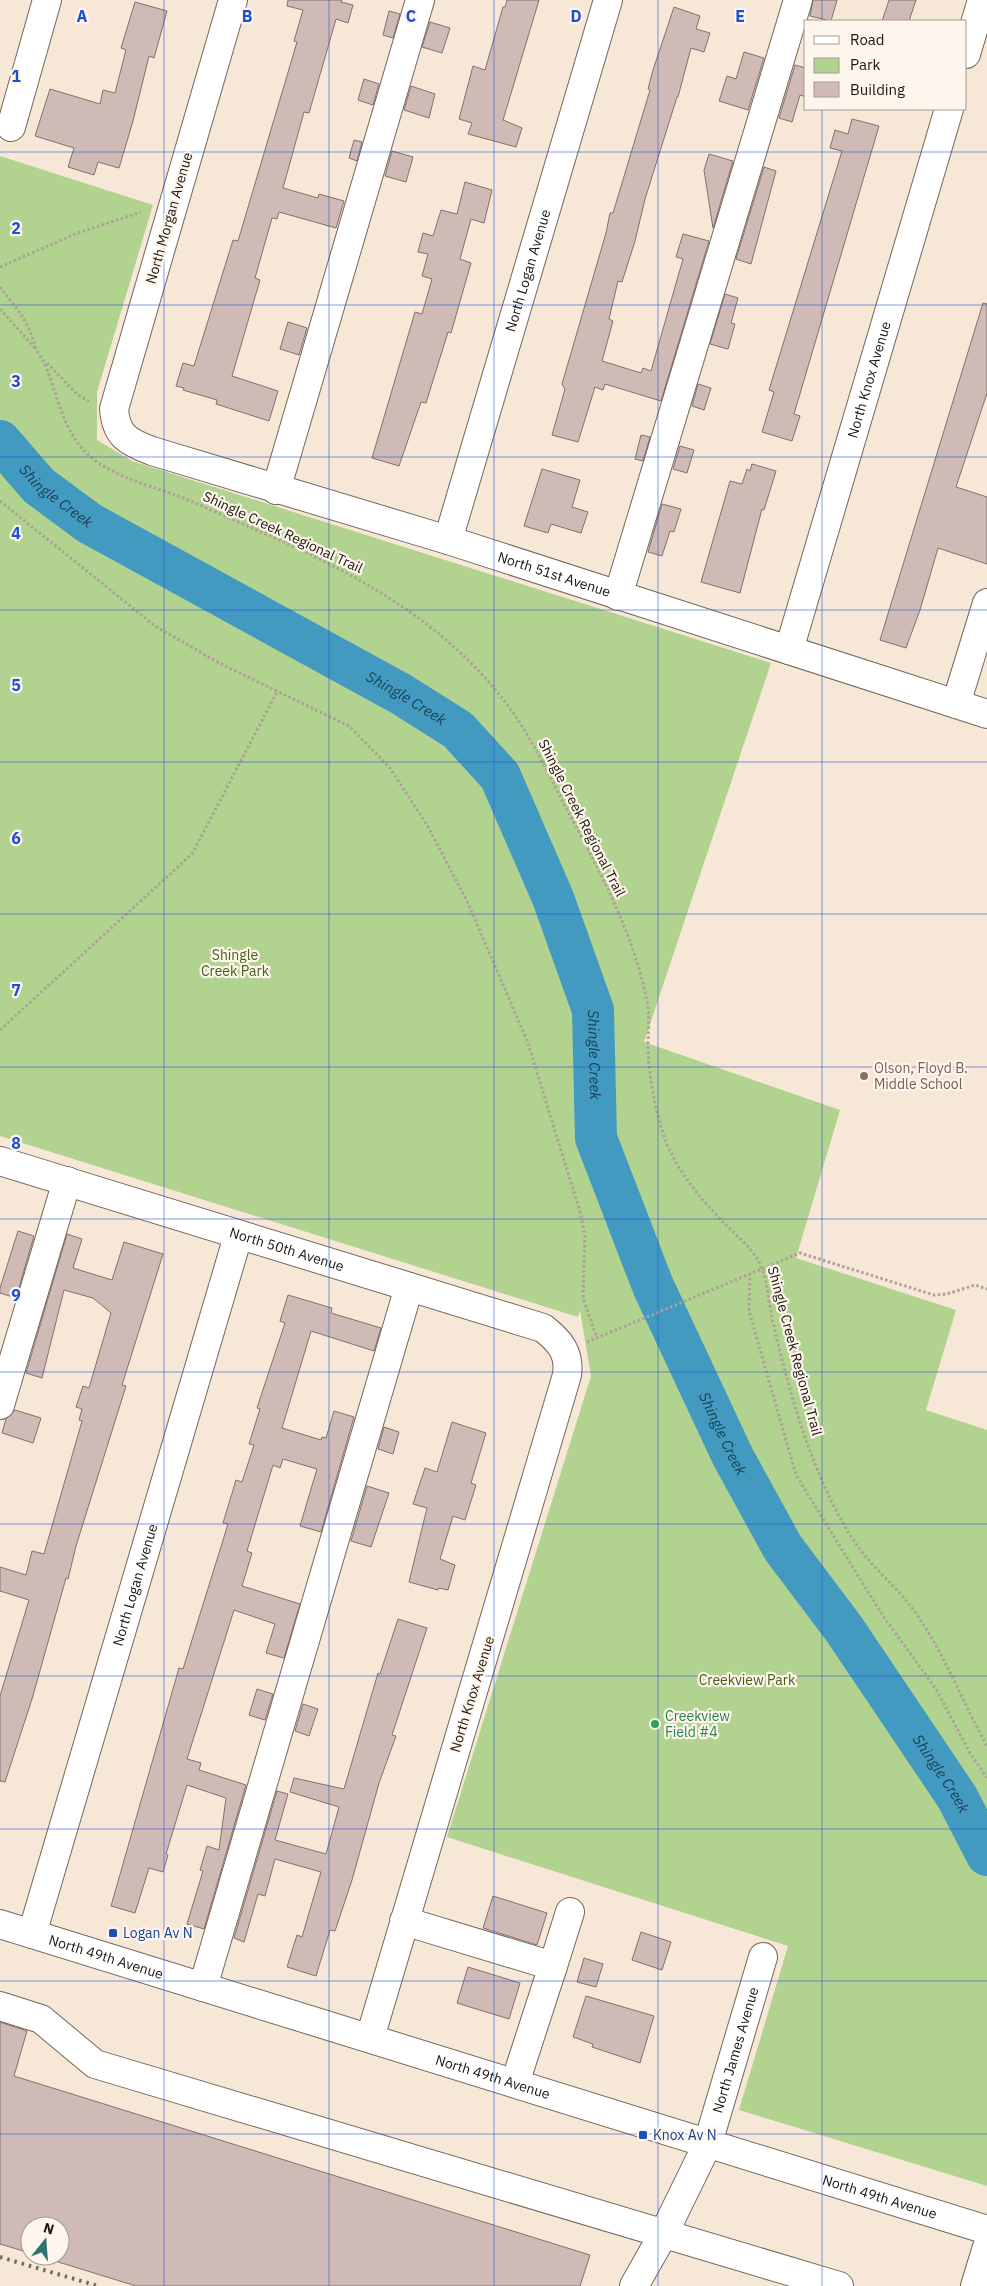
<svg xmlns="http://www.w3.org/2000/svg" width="987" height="2286" font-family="'IBM Plex Sans',sans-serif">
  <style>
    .green { fill: #b2d28f }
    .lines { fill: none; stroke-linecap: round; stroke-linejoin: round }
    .river { stroke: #429ac1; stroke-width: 42 }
    .building { fill: #d0bab6; stroke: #84706d }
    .minor-casing { stroke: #74675a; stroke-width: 30 }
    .path { stroke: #ada295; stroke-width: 3; stroke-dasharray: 2.5 2.5; stroke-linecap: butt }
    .minor { stroke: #fff; stroke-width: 28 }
    .rail { stroke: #736a60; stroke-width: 4; stroke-dasharray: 2.5 5; stroke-linecap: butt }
    .grid { fill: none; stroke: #1d4ed8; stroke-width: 1; stroke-opacity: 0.55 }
    .education-dot { fill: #8d6e63; stroke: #fef5ec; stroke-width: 2 }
    .leisure-dot { fill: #2e9e5b; stroke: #fef5ec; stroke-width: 2 }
    .transit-dot { fill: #1a4fb4; stroke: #fef5ec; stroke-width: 2 }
    .labels { text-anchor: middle; stroke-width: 4.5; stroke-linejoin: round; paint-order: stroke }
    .street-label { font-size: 14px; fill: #1b1611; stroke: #fef5ec }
    .park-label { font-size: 14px; fill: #436118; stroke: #fef5ec }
    .education-label { font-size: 14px; fill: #785e54; stroke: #fef5ec; text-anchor: start }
    .leisure-label { font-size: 14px; fill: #27864d; stroke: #fef5ec; text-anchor: start }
    .transit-label { font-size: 14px; fill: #164399; stroke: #fef5ec; text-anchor: start }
    .water-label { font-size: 15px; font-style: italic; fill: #1c4254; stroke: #fef5ec }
    .grid-label { font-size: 16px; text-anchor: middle; font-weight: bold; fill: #1d4ed8; stroke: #fef5ec; stroke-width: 4.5; stroke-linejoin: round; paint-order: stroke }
  </style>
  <rect width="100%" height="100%" fill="#f6e7d7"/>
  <!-- green -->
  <polygon class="green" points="0,156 153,205 97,392 97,440 132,461 771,663 644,1042 840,1110 796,1258 956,1310 926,1410 987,1430 987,2186 739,2110 788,1946 447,1837 591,1376 580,1310 578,1317 0,1136"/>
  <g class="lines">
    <!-- river -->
    <path class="river" id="s1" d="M0,441L39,486L89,523L401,694L458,730L500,776L553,898L593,1010L596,1138L653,1286L733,1457L783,1548L844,1629L957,1797L987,1855"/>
  </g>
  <!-- building -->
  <g class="building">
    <polygon points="288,0 342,0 341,2 353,5 348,23 336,19 309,113 304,112 283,188 318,198 319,194 344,201 336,228 279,212 277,219 272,218 255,278 260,280 232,376 278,391 269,421 216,404 217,400 183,390 184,388 176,386 183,363 194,366 233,240 238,241 297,42 294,41 303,10 287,6"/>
    <polygon points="507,0 539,0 503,120 522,128 516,147 468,134 472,123 459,119 473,66 485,70 503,7 505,7"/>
    <polygon points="813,0 837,0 831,21 810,16"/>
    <polygon points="889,0 916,0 909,21 882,21"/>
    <polygon points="135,2 167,11 154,58 149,56 133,121 119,168 98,162 94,175 68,167 74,148 35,136 50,89 100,104 103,90 115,93 126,50 121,48"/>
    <polygon points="674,7 700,16 696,29 710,33 704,52 691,48 678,97 677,97 645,199 635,241 622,282 618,281 609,319 613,321 602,361 641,373 643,368 651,371 683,259 676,257 683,234 709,241 661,401 605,384 603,390 595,387 578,442 552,435 565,389 562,384 606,233 610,213 613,213 650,90 648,89 653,70"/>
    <polygon points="389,11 400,14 393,38 383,35"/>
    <polygon points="430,22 450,28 442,53 422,47"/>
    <polygon points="744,52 764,58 748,110 719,101 727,76 736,79"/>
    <polygon points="795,65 806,68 806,97 800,95 792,122 779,118"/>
    <polygon points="364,79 379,84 373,105 358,100"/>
    <polygon points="411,86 435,94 429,118 404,110"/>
    <polygon points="852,119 879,126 794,414 800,416 792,441 762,432 774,392 769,390 842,151 830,148 835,130 848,134"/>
    <polygon points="354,140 362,142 357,161 349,158"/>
    <polygon points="392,151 413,157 406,182 385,176"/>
    <polygon points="709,154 733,161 713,228 704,170"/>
    <polygon points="764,167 776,171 751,264 736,259"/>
    <polygon points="465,182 492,190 484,223 471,219 460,259 471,263 451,333 448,332 426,403 421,402 399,466 372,458 415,312 422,314 432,279 422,276 428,254 418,252 423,233 433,236 441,210 457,214"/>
    <polygon points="725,294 738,298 731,323 735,324 728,349 710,344"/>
    <polygon points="983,303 987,304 987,393 956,487 987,497 987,564 938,548 920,610 906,648 880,640"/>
    <polygon points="288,322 307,328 299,355 280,349"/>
    <polygon points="698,384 711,388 704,410 692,406"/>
    <polygon points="641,435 650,437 643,461 635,459"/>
    <polygon points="680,446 694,450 687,473 673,469"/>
    <polygon points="752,464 776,471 764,510 762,509 740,593 701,582 730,481 742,484 747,469 750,471"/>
    <polygon points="542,469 580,480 572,507 588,512 581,533 551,524 548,533 524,526"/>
    <polygon points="662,504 681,509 674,532 670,531 662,556 648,552"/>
    <polygon points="18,1231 34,1236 16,1298 0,1293 0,1288"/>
    <polygon points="67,1234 82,1239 73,1268 112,1280 124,1242 163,1254 122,1385 126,1386 76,1546 68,1579 66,1578 32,1699 5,1782 0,1781 0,1696 29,1600 0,1591 0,1567 26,1575 32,1551 44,1554 82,1421 79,1420 82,1409 76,1407 83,1386 89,1388 111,1313 93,1298 64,1290 42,1378 26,1373"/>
    <polygon points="288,1295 332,1308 331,1313 381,1328 374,1351 311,1331 282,1428 321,1440 322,1437 326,1438 334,1411 354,1417 321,1532 300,1526 317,1469 283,1459 280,1468 273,1465 247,1551 252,1553 242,1586 300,1604 284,1658 266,1653 275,1624 234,1610 187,1759 201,1763 199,1770 246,1785 204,1929 187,1924 203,1871 200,1870 207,1846 219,1850 226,1798 187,1785 166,1854 168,1855 163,1872 149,1868 135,1913 111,1906 179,1668 183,1669 228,1524 223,1523 236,1480 242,1482 254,1445 249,1444 260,1409 257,1408 285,1323 280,1321"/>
    <polygon points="15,1410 41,1418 33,1443 2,1433 6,1419"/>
    <polygon points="452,1422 486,1433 471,1483 476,1485 465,1520 453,1516 440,1559 455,1565 448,1590 439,1588 438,1590 409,1582 427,1508 413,1504 425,1468 437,1472"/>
    <polygon points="384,1427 399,1432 393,1454 378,1449"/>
    <polygon points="367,1486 389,1493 371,1547 351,1541"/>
    <polygon points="398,1619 427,1628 392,1735 396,1736 379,1783 352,1880 335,1931 330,1930 316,1976 287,1967 297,1935 302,1937 321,1872 275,1859 265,1896 258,1894 244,1942 234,1938 277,1791 288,1794 275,1840 326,1854 339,1807 290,1792 294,1778 344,1789 378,1673 380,1674"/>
    <polygon points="257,1689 273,1694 265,1720 249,1715"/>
    <polygon points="303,1704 318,1709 309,1736 295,1731"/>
    <polygon points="493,1896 547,1913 537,1945 483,1928"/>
    <polygon points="641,1932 671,1942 662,1970 632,1960"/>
    <polygon points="584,1958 603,1964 596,1987 577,1982"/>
    <polygon points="468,1967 520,1983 509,2019 457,2003"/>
    <polygon points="586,1996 654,2016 640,2063 592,2047 593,2044 573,2037"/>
    <polygon points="0,2022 27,2031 14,2076 590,2255 580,2286 136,2286 39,2256 60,2256 60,2226 30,2226 30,2253 0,2244"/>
  </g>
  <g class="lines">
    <!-- minor casing -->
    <g class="minor-casing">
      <g id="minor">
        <path id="s2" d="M233,0L114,409C116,436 128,442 152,451L448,540L987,714"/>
        <polyline points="966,54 982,0"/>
        <polyline points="11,127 47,0"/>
        <polyline points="276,490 420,0"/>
        <path id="s3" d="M448,540L608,0"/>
        <polyline points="618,596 798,0"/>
        <path id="s4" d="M789,650L949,109"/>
        <polyline points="956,704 987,603"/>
        <path id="s5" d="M0,1161L543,1328C560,1341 570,1353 567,1375L370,2038"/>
        <polyline points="0,1405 67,1181"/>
        <polyline points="404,1921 553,1966 515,2083"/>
        <path id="s6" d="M0,1924L987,2230"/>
        <path id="s7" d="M32,1934L238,1236"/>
        <polyline points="553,1966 570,1912"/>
        <polyline points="203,1987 409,1287"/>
        <polyline points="0,2006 41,2019 95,2064 839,2286"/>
        <path id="s8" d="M634,2286L664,2233L708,2143L763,1957"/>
        <polyline points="975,2286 987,2247"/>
      </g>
    </g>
    <!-- path -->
    <g class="path">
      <polyline points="0,267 75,234 141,212"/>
      <path d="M0,287C9,299 20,311 27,325C32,333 33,342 37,351C40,356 44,361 46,367C59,399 63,433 91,457C116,479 161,488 193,502C313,555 427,598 509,707C531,737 547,771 564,804C597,866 633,931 647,1001C650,1016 648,1032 648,1047C649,1078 655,1110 665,1139C677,1171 700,1198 723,1222C736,1235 752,1248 760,1264C768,1281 768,1300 772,1318C783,1366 796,1416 814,1461C826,1492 846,1535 868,1559C884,1578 903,1594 917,1615C945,1655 963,1703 987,1746"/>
      <polyline points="0,309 35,348"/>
      <polyline points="47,363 77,394 90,402"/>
      <polyline points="0,501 155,626 221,664 349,726 390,768 427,825 467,901 528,1043 580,1212 585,1236 583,1298 597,1338"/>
      <polyline points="0,1030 192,854 277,692"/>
      <polyline points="750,1273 749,1311 796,1475 883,1616 936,1689 970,1753 987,1778"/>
      <polyline points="587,1342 800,1253 934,1295 947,1294 975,1285 987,1289"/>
    </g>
    <!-- minor -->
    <use href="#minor" class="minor"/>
    <!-- rail -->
    <polyline class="rail" points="0,2257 98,2286"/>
  </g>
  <!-- grid -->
  <path class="grid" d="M164,0V2286M329,0V2286M494,0V2286M658,0V2286M822,0V21M822,109V2286M0,152H987M0,305H987M0,457H987M0,610H987M0,762H987M0,914H987M0,1067H987M0,1219H987M0,1372H987M0,1524H987M0,1676H987M0,1829H987M0,1981H987M0,2134H987"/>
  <!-- markers -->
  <circle class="education-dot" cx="864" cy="1076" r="5"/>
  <circle class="leisure-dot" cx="655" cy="1724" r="5"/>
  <g class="transit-dot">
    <rect x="108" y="1928" width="10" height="10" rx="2.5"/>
    <rect x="638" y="2130" width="10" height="10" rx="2.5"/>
  </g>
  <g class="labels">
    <!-- street labels -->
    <g class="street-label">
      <text transform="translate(169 218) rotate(-74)" y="5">North Morgan Avenue</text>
      <text dy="5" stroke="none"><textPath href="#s3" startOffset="281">North Logan Avenue</textPath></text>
      <text dy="5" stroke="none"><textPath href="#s4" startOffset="282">North Knox Avenue</textPath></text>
      <text transform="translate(283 532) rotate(25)" y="5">Shingle Creek Regional Trail</text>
      <text dy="5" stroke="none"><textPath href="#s2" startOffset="908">North 51st Avenue</textPath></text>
      <text transform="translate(582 818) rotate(63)" y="5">Shingle Creek Regional Trail</text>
      <text dy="5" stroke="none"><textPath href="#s5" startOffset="300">North 50th Avenue</textPath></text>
      <text transform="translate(795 1351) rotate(75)" y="5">Shingle Creek Regional Trail</text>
      <text dy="5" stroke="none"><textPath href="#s7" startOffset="364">North Logan Avenue</textPath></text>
      <text transform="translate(472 1694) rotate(-73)" y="5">North Knox Avenue</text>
      <text dy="5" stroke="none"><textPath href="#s6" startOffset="111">North 49th Avenue</textPath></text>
      <text dy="5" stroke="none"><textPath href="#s8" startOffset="258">North James Avenue</textPath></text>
      <text dy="5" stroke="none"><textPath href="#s6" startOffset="516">North 49th Avenue</textPath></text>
      <text dy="5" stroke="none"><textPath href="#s6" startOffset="921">North 49th Avenue</textPath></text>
    </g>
    <!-- park labels -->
    <g class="park-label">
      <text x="235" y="960">Shingle<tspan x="235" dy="16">Creek Park</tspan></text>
      <text x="747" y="1685">Creekview Park</text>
    </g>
    <!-- education labels -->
    <g class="education-label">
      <text x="874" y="1073">Olson, Floyd B.<tspan x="874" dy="16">Middle School</tspan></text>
    </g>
    <!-- leisure labels -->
    <g class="leisure-label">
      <text x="665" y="1721">Creekview<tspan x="665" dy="16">Field #4</tspan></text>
    </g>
    <!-- transit labels -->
    <g class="transit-label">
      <text x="123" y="1938">Logan Av N</text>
      <text x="653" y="2140">Knox Av N</text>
    </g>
    <!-- water labels -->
    <g class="water-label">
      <text dy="5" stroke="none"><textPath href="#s1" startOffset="79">Shingle Creek</textPath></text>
      <text dy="5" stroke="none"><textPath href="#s1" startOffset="484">Shingle Creek</textPath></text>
      <text dy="5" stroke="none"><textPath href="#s1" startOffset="904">Shingle Creek</textPath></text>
      <text dy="5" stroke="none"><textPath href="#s1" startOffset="1309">Shingle Creek</textPath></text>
      <text dy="5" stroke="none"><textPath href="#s1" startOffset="1714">Shingle Creek</textPath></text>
    </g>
  </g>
  <g class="grid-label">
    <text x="82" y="22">A</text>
    <text x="247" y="22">B</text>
    <text x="411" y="22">C</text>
    <text x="576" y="22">D</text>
    <text x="740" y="22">E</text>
    <text x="16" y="82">1</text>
    <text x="16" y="234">2</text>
    <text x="16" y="387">3</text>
    <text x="16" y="539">4</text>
    <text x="16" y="691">5</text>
    <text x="16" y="844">6</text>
    <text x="16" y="996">7</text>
    <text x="16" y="1149">8</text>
    <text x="16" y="1301">9</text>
  </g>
  <!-- legend -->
  <rect x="804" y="20" width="162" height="90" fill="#fef5ec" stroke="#a39c94"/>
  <rect x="814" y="36" width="25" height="8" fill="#ffffff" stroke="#a39c94"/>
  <text x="850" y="45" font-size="15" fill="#1b1611">Road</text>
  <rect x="814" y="58" width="25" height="15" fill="#b2d28f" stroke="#a39c94"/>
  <text x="850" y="70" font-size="15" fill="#1b1611">Park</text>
  <rect x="814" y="82" width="25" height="15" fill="#d0bab6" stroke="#a39c94"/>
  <text x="850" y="95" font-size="15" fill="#1b1611">Building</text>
  <!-- north arrow -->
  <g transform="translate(45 2241) rotate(17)"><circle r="24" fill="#fef5ec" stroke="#a39c94"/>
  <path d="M0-4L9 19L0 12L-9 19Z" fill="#2d756d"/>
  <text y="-8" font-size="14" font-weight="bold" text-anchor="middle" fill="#1b1611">N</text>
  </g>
</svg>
